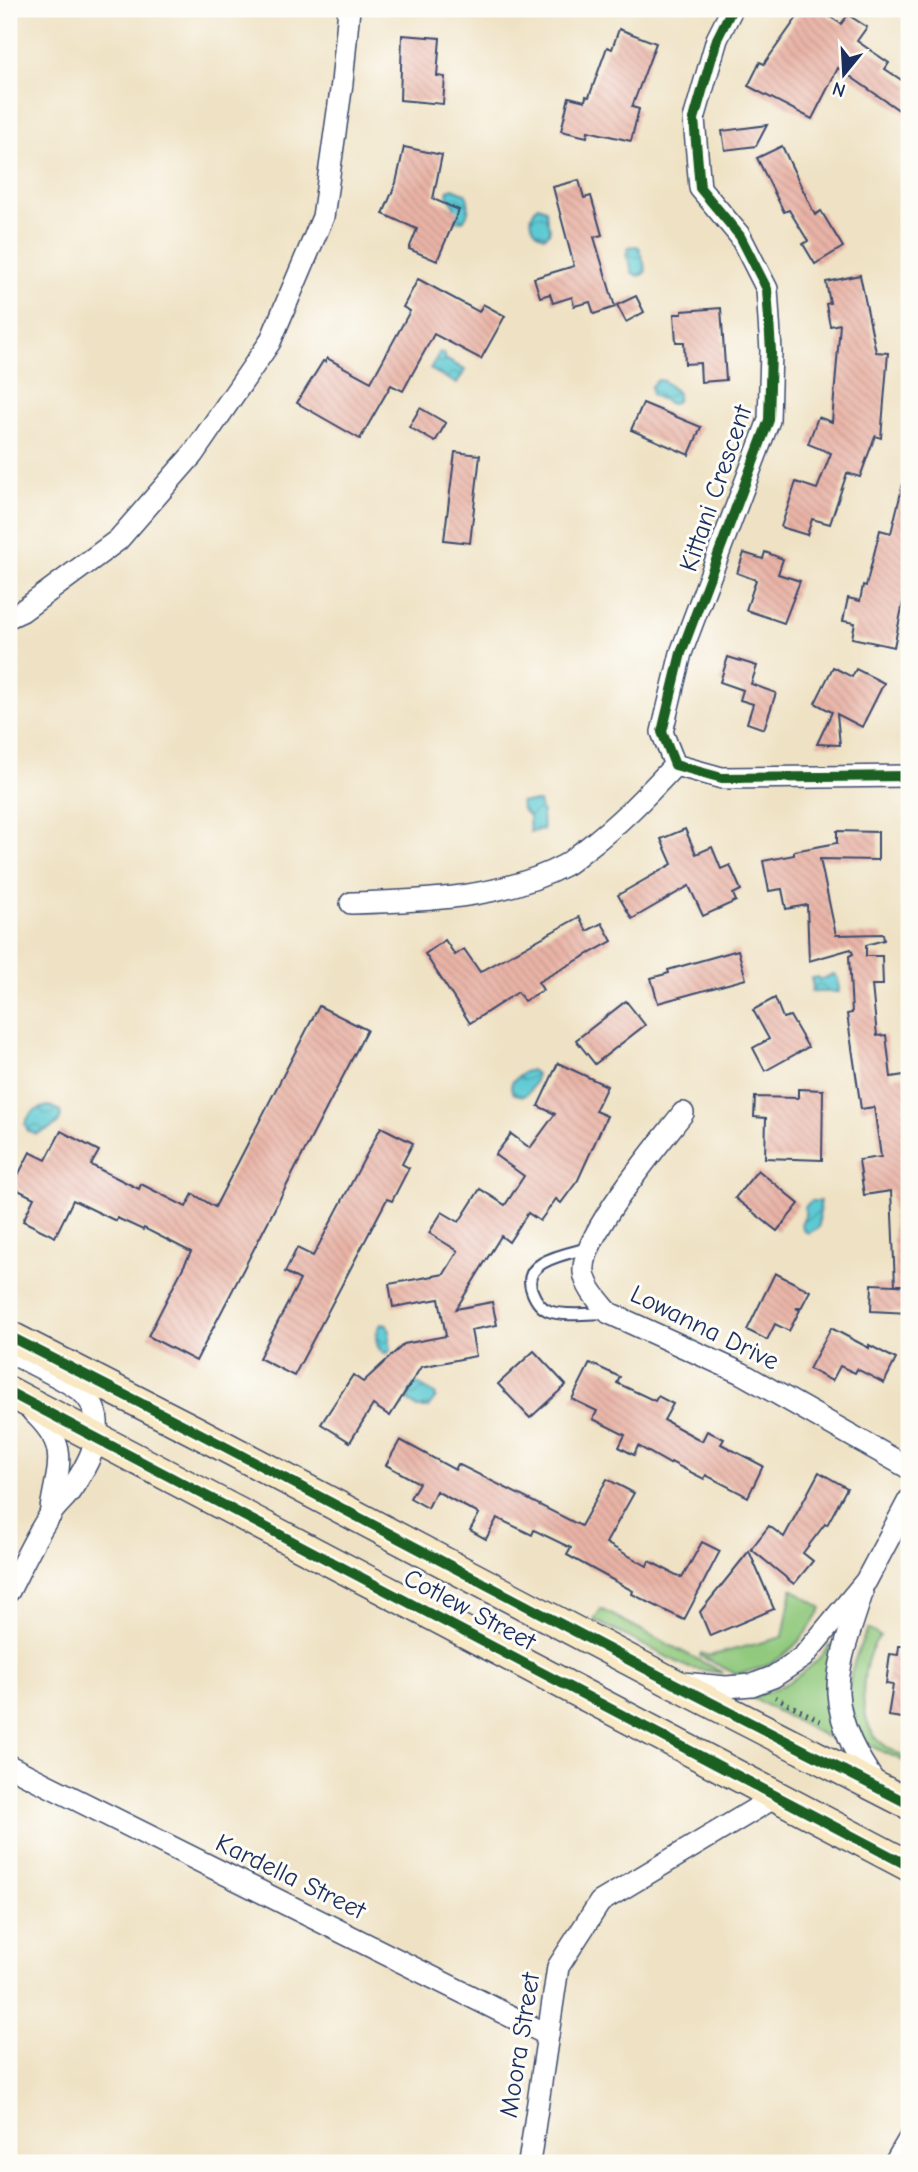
<svg xmlns="http://www.w3.org/2000/svg" width="918" height="2172" font-family="'Comic Neue',sans-serif">
  <style>
    .grass { fill: #91c97d; stroke: #567c6e; stroke-width: 2 }
    .water { fill: url(#water-waves); stroke: #3c7c98; stroke-width: 2 }
    .building { fill: url(#building-back-hatch) }
    .lines { fill: none; stroke-linecap: round; stroke-linejoin: round }
    .lane-casing { stroke: #3b4a6d; stroke-width: 14 }
    .street-casing { stroke: #3b4a6d; stroke-width: 24 }
    .secondary-casing { stroke: #3b4a6d; stroke-width: 33 }
    .path { stroke: #3b4a6d; stroke-width: 4.5; stroke-dasharray: 2 5; stroke-linecap: butt }
    .lane { stroke: #fff; stroke-width: 10 }
    .street { stroke: #fff; stroke-width: 21 }
    .secondary { stroke: #f8e8c3; stroke-width: 30 }
    .cycleway-casing { stroke: #fdfcf7; stroke-width: 15 }
    .cycleway { stroke: #1b5e20; stroke-width: 10 }
    .labels { text-anchor: middle; stroke-width: 6; stroke-linejoin: round; paint-order: stroke }
    .street-label { font-size: 26px; fill: #1b2f5e; stroke: #fdfcf7 }
  </style>
  <defs>
    <pattern id="water-waves" width="16" height="10" patternUnits="userSpaceOnUse" patternTransform="scale(1.75)"><rect width="16" height="10" fill="#5dcad3"/><path d="M0 5q4-4 8 0t8 0" fill="none" stroke="#4ca4ae"/></pattern>
    <pattern id="building-back-hatch" width="6" height="6" patternUnits="userSpaceOnUse" patternTransform="scale(1.75)"><rect width="6" height="6" fill="#e9b3a6"/><path d="M-1 5l2 2M0 0l6 6M5-1l2 2" fill="none" stroke="#c79a91"/></pattern>
  </defs>
  <rect width="100%" height="100%" fill="#fdfcf7"/>
  <filter id="ink" filterUnits="userSpaceOnUse"><feTurbulence type="fractalNoise" baseFrequency=".0143" numOctaves="2"/><feDisplacementMap in="SourceGraphic" scale="14" xChannelSelector="R" yChannelSelector="G"/><feConvolveMatrix kernelMatrix="1 2 1 2 8 2 1 2 1" color-interpolation-filters="sRGB"/></filter>
  <filter id="wash" filterUnits="userSpaceOnUse"><feTurbulence type="fractalNoise" baseFrequency=".00686" numOctaves="4" result="noise"/><feDisplacementMap in="SourceGraphic" scale="28" xChannelSelector="R" yChannelSelector="G"/><feGaussianBlur stdDeviation="1.57" result="paint"/><feColorMatrix in="noise" values="0 0 0 0 0 0 0 0 0 0 0 0 0 0 0 0 0 1.4 0 .05"/><feComposite in="paint" operator="in"/></filter>
  <g filter="url(#wash)">
    <rect width="100%" height="100%" fill="#efe2c4"/>
    <!-- grass -->
    <g class="grass">
      <path d="M792,1589L822,1608C800,1645 780,1667 736,1674L700,1656L701,1653L709,1656L783,1637Z"/>
      <polygon points="601,1609 723,1673 689,1668 594,1620"/>
      <path d="M868,1629L880,1636C861,1656 857,1714 874,1735C882,1746 894,1751 905,1758L903,1761C893,1756 867,1746 860,1738C855,1731 853,1721 851,1713C845,1682 854,1657 868,1629Z"/>
      <path d="M829,1646L834,1647C825,1684 826,1707 838,1743L752,1698C782,1688 811,1672 829,1646Z"/>
    </g>
    <!-- water -->
    <g class="water">
      <path d="M453,188L465,193C470,201 470,213 463,221L453,220L454,205L447,195L448,190Z"/>
      <path d="M538,206L546,209L547,221L550,228L549,233L544,237C530,231 527,216 538,206Z"/>
      <polygon points="636,246 639,247 646,270 644,274 638,276 631,272 631,266 626,255 629,247"/>
      <polygon points="440,352 445,355 445,359 465,370 457,384 430,369"/>
      <polygon points="658,380 664,381 678,393 677,401 671,404 652,395 651,386"/>
      <polygon points="521,802 539,802 542,814 543,830 530,832 529,816 522,809"/>
      <polygon points="834,974 838,979 839,992 811,992 813,987 811,978 818,977 819,980"/>
      <path d="M531,1070L536,1074C536,1082 530,1093 523,1096L514,1094L511,1088L512,1082L524,1072Z"/>
      <path d="M49,1106L60,1110C65,1126 48,1129 36,1134L28,1131L25,1124C29,1112 38,1108 49,1106Z"/>
      <polygon points="811,1201 820,1201 819,1227 809,1233 804,1231 801,1224 805,1216 805,1207"/>
      <path d="M381,1324L387,1325L390,1331L389,1337L391,1349L387,1354C374,1350 374,1334 381,1324Z"/>
      <polygon points="416,1383 435,1394 436,1397 428,1408 417,1408 408,1400 409,1392"/>
    </g>
    <g id="blocks">
      <!-- building -->
      <g class="building">
        <polygon points="803,9 818,9 841,24 848,15 867,27 857,41 889,63 885,69 909,85 909,117 838,68 812,119 748,86 760,62 764,64"/>
        <polygon points="619,29 656,43 632,107 639,109 631,141 588,131 587,137 561,131 569,97 585,101 586,96 589,97 607,47 612,49"/>
        <polygon points="402,35 440,38 437,76 445,77 443,104 400,100"/>
        <polygon points="767,125 756,146 725,150 722,131"/>
        <polygon points="782,146 815,215 821,211 843,247 815,264 803,244 808,241 789,210 784,212 757,158"/>
        <polygon points="404,147 442,155 433,199 459,210 437,261 409,249 417,229 383,214 396,183"/>
        <polygon points="579,180 584,198 591,196 602,235 594,237 615,307 594,314 590,302 574,306 572,297 553,303 550,294 540,297 534,278 574,266 553,187"/>
        <polygon points="860,275 876,352 888,353 881,438 875,436 860,477 847,473 830,524 812,519 807,535 781,527 796,482 817,489 831,453 808,444 818,417 832,422 840,324 830,326 826,304 830,303 826,282"/>
        <polygon points="418,279 479,312 483,304 505,316 481,359 434,334 403,391 391,385 360,439 297,403 323,361 325,362 327,358 371,382 410,311 403,307"/>
        <polygon points="636,296 644,312 626,322 617,305"/>
        <polygon points="721,308 726,380 701,382 700,363 685,364 684,342 676,342 674,314 682,314 682,311"/>
        <polygon points="643,403 701,427 689,455 631,430"/>
        <polygon points="420,408 446,423 435,442 409,427"/>
        <polygon points="455,452 480,455 470,543 444,540"/>
        <polygon points="903,484 909,485 909,573 894,647 852,638 855,623 843,621 848,598 860,601 863,585 866,586 880,530 891,533"/>
        <polygon points="765,552 783,559 778,574 800,581 784,623 746,610 756,580 737,573 744,553 763,559"/>
        <polygon points="728,657 757,666 751,684 776,693 764,729 747,723 753,704 740,700 743,690 720,682"/>
        <polygon points="833,667 852,677 856,669 884,683 862,727 837,714 840,745 817,744 832,712 815,703"/>
        <polygon points="685,829 696,854 712,847 721,869 730,865 741,890 733,894 736,901 703,916 689,886 632,919 618,895 672,864 661,839"/>
        <polygon points="837,831 878,832 878,860 820,859 836,935 883,934 884,940 866,945 866,956 882,956 883,985 872,985 877,1036 886,1035 891,1077 904,1075 908,1102 905,1103 909,1135 909,1285 896,1285 909,1286 909,1313 871,1311 872,1284 895,1285 891,1191 864,1195 859,1160 881,1157 874,1107 861,1109 847,1014 852,1013 849,956 853,954 851,949 809,961 807,905 786,909 782,889 769,891 763,861 794,855 794,851 837,843"/>
        <polygon points="579,917 587,931 602,923 612,941 538,982 543,990 524,1001 518,992 470,1023 425,954 445,940 455,955 464,949 480,972"/>
        <polygon points="738,950 746,979 658,1003 651,978 669,973 668,970"/>
        <polygon points="775,998 783,1018 790,1016 808,1047 765,1071 753,1048 769,1039 753,1010"/>
        <polygon points="626,1001 645,1025 595,1064 576,1040"/>
        <polygon points="319,1006 367,1030 196,1361 148,1336 191,1252 144,1228 143,1230 117,1218 116,1221 73,1200 55,1237 23,1221 34,1198 12,1187 30,1152 46,1160 61,1131 99,1151 91,1165 139,1189 141,1184 186,1207 193,1194 215,1207"/>
        <polygon points="558,1063 607,1086 595,1111 607,1116 578,1180 561,1203 556,1199 540,1221 528,1213 509,1242 501,1236 456,1309 492,1302 497,1325 471,1330 476,1356 421,1367 390,1416 373,1405 350,1442 321,1424 353,1375 363,1382 404,1344 446,1336 439,1299 393,1307 389,1284 444,1274 458,1251 429,1233 442,1212 459,1222 480,1189 505,1205 524,1176 495,1155 511,1134 530,1148 555,1114 538,1106"/>
        <polygon points="798,1089 823,1090 822,1160 765,1158 766,1118 754,1117 755,1097 798,1098"/>
        <polygon points="381,1127 413,1143 402,1164 409,1168 392,1201 387,1199 294,1376 259,1358 300,1280 285,1272 297,1248 313,1256"/>
        <polygon points="758,1170 799,1204 777,1231 735,1198"/>
        <polygon points="775,1273 810,1291 801,1308 796,1308 800,1310 789,1331 775,1324 767,1340 747,1330"/>
        <polygon points="831,1328 869,1348 869,1345 896,1359 884,1383 857,1369 855,1373 840,1366 832,1381 809,1369"/>
        <polygon points="534,1351 566,1385 530,1418 498,1384"/>
        <polygon points="590,1363 620,1377 617,1383 655,1401 658,1396 673,1404 664,1420 702,1441 707,1431 724,1439 721,1444 763,1466 748,1497 706,1475 704,1479 671,1462 670,1464 638,1446 634,1455 619,1447 625,1435 593,1419 597,1411 572,1399"/>
        <polygon points="400,1440 455,1470 458,1464 581,1526 607,1479 634,1493 606,1543 647,1566 649,1561 682,1578 702,1542 720,1551 684,1620 632,1594 633,1591 567,1555 571,1548 534,1530 532,1535 497,1518 486,1539 470,1530 479,1514 436,1491 428,1508 410,1498 419,1483 386,1465"/>
        <polygon points="819,1472 847,1488 827,1525 825,1524 803,1553 813,1561 794,1584 751,1549 769,1526 784,1537"/>
        <polygon points="749,1551 774,1609 710,1636 700,1612"/>
        <polygon points="899,1646 909,1646 909,1719 888,1716 893,1685 886,1684 890,1654 898,1655"/>
      </g>
    </g>
  </g>
  <g filter="url(#ink)">
    <use href="#blocks" fill-opacity="0" stroke="#3b4a6d" stroke-width="2"/>
    <g class="lines">
      <!-- lane casing -->
      <g class="lane-casing">
        <path id="lane" d="M588,1248C568,1254 520,1260 532,1291C535,1299 541,1308 549,1311C564,1317 593,1313 609,1313"/>
      </g>
      <!-- street casing -->
      <g class="street-casing">
        <g id="street">
          <polyline points="732,9 717,39 694,119 700,188 740,236 767,289 771,351 769,420 681,653 662,732 675,765 722,778 909,776"/>
          <polyline points="9,617 22,611 118,540 193,454 270,342 323,217 342,83 349,9"/>
          <path d="M351,903C421,901 502,899 565,865C572,861 579,854 586,849C619,824 647,795 675,765"/>
          <path d="M683,1113C660,1143 580,1237 584,1272C586,1288 599,1301 609,1313L741,1373L909,1468"/>
          <path d="M33,1412C73,1449 56,1468 50,1516"/>
          <path d="M9,1591C22,1566 34,1538 50,1515C55,1507 62,1501 68,1494C87,1467 112,1426 86,1396C74,1382 29,1363 11,1353"/>
          <path d="M862,1593C853,1624 837,1660 838,1693C840,1728 858,1758 877,1786"/>
          <polyline points="682,1683 726,1687 752,1685 773,1677 803,1657 866,1581 909,1500"/>
          <polyline points="9,1766 548,2035"/>
          <polyline points="529,2163 558,1967 600,1902 777,1796"/>
          <polyline points="895,2163 909,2139"/>
        </g>
      </g>
      <!-- secondary casing -->
      <g class="secondary-casing">
        <g id="secondary">
          <polyline points="9,1336 195,1431 671,1682 909,1804"/>
          <polyline points="9,1392 909,1866"/>
        </g>
      </g>
      <!-- path -->
      <polyline class="path" points="775,1697 823,1722"/>
      <!-- lane -->
      <use href="#lane" class="lane"/>
      <!-- street -->
      <use href="#street" class="street"/>
      <!-- secondary -->
      <use href="#secondary" class="secondary"/>
      <!-- cycleway casing -->
      <g class="cycleway-casing">
        <g id="cycleway">
          <polyline points="732,9 717,39 694,119 700,188 740,236 767,289 771,351 769,420 681,653 662,732 675,765 722,778 909,776"/>
          <polyline points="9,1336 195,1431 671,1682 909,1804"/>
          <polyline points="9,1392 909,1866"/>
        </g>
      </g>
      <!-- cycleway -->
      <use href="#cycleway" class="cycleway"/>
    </g>
  </g>
  <g class="labels">
    <!-- street labels -->
    <g class="street-label">
      <text transform="translate(715 488) rotate(-71)" y="9">Kittani Crescent</text>
      <text transform="translate(705 1327) rotate(26)" y="9">Lowanna Drive</text>
      <text transform="translate(470 1609) rotate(28)" y="9">Cotlew Street</text>
      <text transform="translate(291 1876) rotate(26)" y="9">Kardella Street</text>
      <text transform="translate(519 2045) rotate(-81)" y="9">Moora Street</text>
    </g>
  </g>
  <!-- margin -->
  <rect width="918" height="2172" fill="none" stroke="#fdfcf7" stroke-width="35"/>
  <!-- north arrow -->
  <g transform="translate(844 74) rotate(198)" stroke="#fdfcf7" stroke-width="5" paint-order="stroke">
  <path d="M0-5L12 26L0 18L-12 26Z" fill="#1b2f5e"/>
  <text y="-10" font-size="19" font-weight="bold" text-anchor="middle" fill="#1b2f5e">N</text>
  </g>
</svg>
